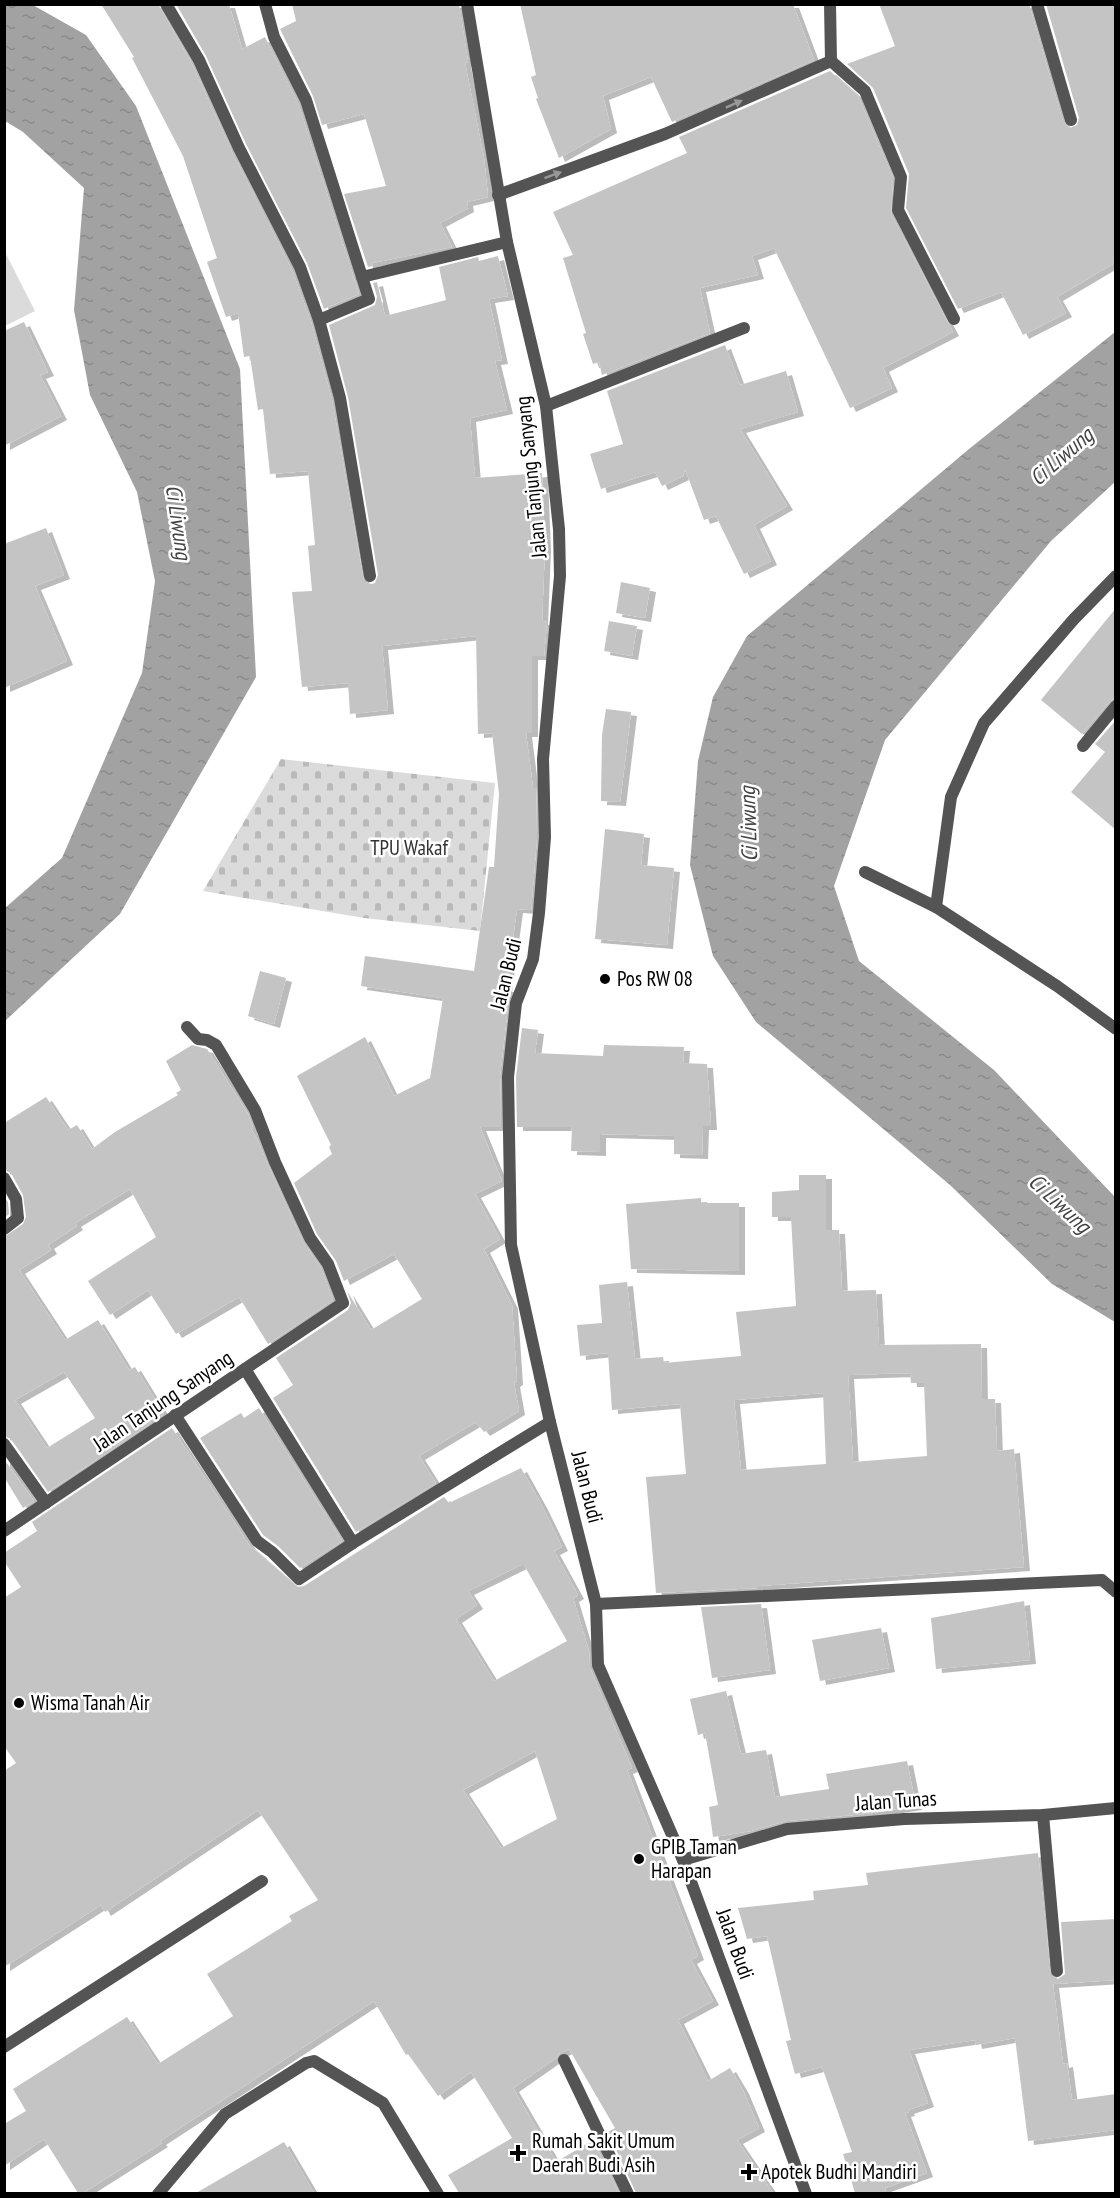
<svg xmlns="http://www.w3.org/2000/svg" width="1120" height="2198" font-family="'PT Sans Narrow',sans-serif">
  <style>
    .cemetery { fill: url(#cemetery-stones) }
    .pitch { fill: #dbdbdb }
    .water { fill: url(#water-ripples) }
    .building { fill: #c4c4c4; fill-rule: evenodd; filter: url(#shadow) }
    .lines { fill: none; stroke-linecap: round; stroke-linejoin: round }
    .lane { stroke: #545454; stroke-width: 12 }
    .street { stroke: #545454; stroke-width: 12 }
    .oneway { fill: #989898 }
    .poi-dot { fill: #000; stroke: #fff; stroke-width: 2 }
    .labels { text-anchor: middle; stroke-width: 5; stroke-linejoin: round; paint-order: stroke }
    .street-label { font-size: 21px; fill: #000; stroke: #fff }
    .park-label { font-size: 21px; fill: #323232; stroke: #fff }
    .poi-label { font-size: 21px; fill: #000; stroke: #fff; text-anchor: start }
    .water-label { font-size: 22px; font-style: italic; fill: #434343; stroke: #fff }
  </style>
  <defs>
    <pattern id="cemetery-stones" width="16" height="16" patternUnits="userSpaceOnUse" patternTransform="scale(1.5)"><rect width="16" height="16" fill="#dbdbdb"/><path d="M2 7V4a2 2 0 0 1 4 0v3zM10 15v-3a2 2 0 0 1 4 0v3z" fill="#bababa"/></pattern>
    <pattern id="water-ripples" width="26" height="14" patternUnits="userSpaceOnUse" patternTransform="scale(1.5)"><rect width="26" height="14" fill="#a2a2a2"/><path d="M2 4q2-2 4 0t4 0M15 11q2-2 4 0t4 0" fill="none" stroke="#8a8a8a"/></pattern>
    <filter id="shadow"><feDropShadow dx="6" dy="4" stdDeviation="0" flood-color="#0004"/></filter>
  </defs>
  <rect width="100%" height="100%" fill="#fff"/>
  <!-- cemetery -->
  <polygon class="cemetery" points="281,759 495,783 480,931 364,918 203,891"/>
  <!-- pitch -->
  <polygon class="pitch" points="4,250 35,311 5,326 4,326"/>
  <!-- water -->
  <g class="water">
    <polygon points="31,4 86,35 136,106 240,369 256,677 120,914 5,1021 5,908 62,858 142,673 155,581 137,492 90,395 74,310 84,188 23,132 5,121 5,5"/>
    <polygon points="1115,332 1115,482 1051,541 885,740 834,886 859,961 994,1070 1115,1197 1115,1322 1052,1284 950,1185 756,1022 713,956 690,865 698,761 713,697 747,636 969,449"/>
  </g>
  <!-- building -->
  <g class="building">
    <polygon points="101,4 158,4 192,64 232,152 292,270 311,322 332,400 364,582 371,584 375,583 378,575 348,397 329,325 375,305 377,297 373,283 377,282 385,316 446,300 439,267 478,257 479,261 498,256 508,296 489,299 502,360 495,361 507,410 470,418 475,478 542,473 545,546 542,621 547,622 544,656 532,656 532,733 526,733 533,788 536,788 537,837 531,910 517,909 506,988 510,988 500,1076 501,1127 480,1127 502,1181 475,1194 500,1239 484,1249 512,1305 517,1381 514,1383 519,1411 484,1432 476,1422 419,1456 436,1483 356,1532 273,1398 293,1385 276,1358 348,1310 351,1303 347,1291 371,1330 422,1299 394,1254 344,1281 336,1261 317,1234 294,1183 332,1154 329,1147 331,1145 297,1076 365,1037 394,1096 430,1078 443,998 361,986 365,956 474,971 489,867 494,867 499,794 492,733 478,734 476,636 382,646 388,710 350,714 348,683 302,687 292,592 312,591 308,546 315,545 308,471 270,474 263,409 258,410 250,356 244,357 238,313 226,317 207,262 217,258 183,156 132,58 134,57"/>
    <polygon points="176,4 229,4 242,49 265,37 298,103 359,294 324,309 307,263 246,144 206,56"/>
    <polygon points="292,4 459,4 468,62 465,63 484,158 488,197 467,202 468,208 440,223 452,247 372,263 373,266 368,267 344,194 386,186 364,114 322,125 313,96 280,29 296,21"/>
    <polygon points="520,4 793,4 814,60 672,122 651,77 603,96 611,129 559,158 536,99 538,98 531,77 536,75"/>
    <polygon points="879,4 1029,4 1063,122 1070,128 1077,125 1079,118 1046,4 1116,4 1116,262 1057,297 1066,313 1023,335 1001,292 958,309 906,208 909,174 873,88 847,64 895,46"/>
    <polygon points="830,71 858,96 893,178 891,214 953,332 883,368 892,388 850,408 774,248 752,256 758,275 700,288 710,333 602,375 599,362 593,364 583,334 586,333 563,258 573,255 553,212 687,153 679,137"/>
    <polygon points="24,322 48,372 40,375 61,416 4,446 4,331"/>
    <polygon points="725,345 740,385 786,371 798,412 740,429 787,506 754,525 771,561 744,574 716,516 704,520 685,469 683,476 662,486 655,472 601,489 590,454 623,444 607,391"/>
    <polygon points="46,528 64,575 35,586 67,661 4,688 4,544"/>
    <polygon points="621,582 650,588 645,618 616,613"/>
    <polygon points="1116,608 1116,698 1110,701 1082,734 1041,700"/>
    <polygon points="609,621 637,626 632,656 604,651"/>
    <polygon points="606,709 631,712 620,802 601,801 602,735"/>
    <polygon points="1116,720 1116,830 1071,792 1105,752 1095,744"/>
    <polygon points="605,829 644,834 641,865 674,868 667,945 595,939"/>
    <polygon points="260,971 286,978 274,1024 248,1016"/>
    <polygon points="522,1028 538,1030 535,1053 603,1056 604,1045 684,1047 683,1063 707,1064 711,1126 703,1126 702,1155 674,1154 674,1136 600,1134 600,1152 571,1151 572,1127 517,1127 516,1077"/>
    <path d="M192,1045L207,1049L248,1114L253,1128L251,1129L257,1139L268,1165L303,1242L321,1268L333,1300L268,1344L239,1297L176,1334L148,1290L110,1315L88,1281L156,1237L130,1189L75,1223L77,1226L48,1245L51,1250L19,1270L65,1340L98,1320L129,1370L135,1367L164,1414L48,1492L11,1439L4,1436V1237L23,1224L26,1217L23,1195L11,1173L4,1170V1123L46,1097L68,1130L77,1125L92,1149L115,1132L178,1095L176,1093L181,1090L166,1061ZM64,1372L95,1418L47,1448L15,1400Z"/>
    <path d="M799,1175H826V1230H839L842,1291L876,1290L879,1345L981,1344L982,1399H995L997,1451L1014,1449L1024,1567L758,1586V1588L656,1593L646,1477L686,1474L680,1404L612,1410L608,1353L580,1356L577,1325L602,1323L599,1285L627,1282L635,1359L663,1357L664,1363L741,1356L736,1312L796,1306L791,1217H772V1192L799,1190ZM910,1373L911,1383H924L927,1456L853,1462L848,1375ZM823,1393L826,1464L741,1470L734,1400Z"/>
    <polygon points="4,1196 8,1202 9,1214 4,1218"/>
    <polygon points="701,1198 701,1203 739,1203 739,1271 631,1269 626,1204"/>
    <polygon points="259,1408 342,1541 300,1568 278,1546 263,1535 200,1438 241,1413 244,1418"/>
    <path d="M172,1428L250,1546L297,1587L304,1586L444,1497L449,1503L521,1468L541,1504L562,1547L554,1551L578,1595L573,1598L589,1651L590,1668L632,1768L627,1770L698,1956L691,1960L713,2001L678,2020L708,2081L730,2068L743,2090L759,2128L737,2140L773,2193H636L608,2132L615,2128L569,2049L560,2053L556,2058L513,2088L556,2162L593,2140L619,2193H459L448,2175L512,2138L471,2072L438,2096L408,2054L406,2055L374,2001L160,2141L162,2143L83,2193H78L44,2139L4,2166V2124L26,2111L13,2089L127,2017L158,2064L233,2016L207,1974L292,1921L289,1916L318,1900L258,1810L105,1912L101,1905L4,1967V1771L16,1763L4,1746V1598L21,1587L4,1561V1553L37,1531L32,1522ZM521,1565H524L567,1641L494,1681L456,1619L477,1605L468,1591ZM535,1751L557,1819L501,1848L463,1790Z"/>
    <polygon points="4,1459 34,1501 23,1508 4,1477"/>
    <polygon points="1024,1601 1030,1660 936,1669 931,1618"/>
    <polygon points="761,1604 770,1670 712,1678 701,1607"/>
    <polygon points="881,1628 889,1668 820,1681 812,1640"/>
    <polygon points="726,1691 741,1754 766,1750 775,1797 829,1789 826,1774 907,1761 916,1806 865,1814 786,1821 751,1831 713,1837 709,1807 718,1805 705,1733 698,1735 690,1699"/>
    <polygon points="1038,1853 1051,1976 1058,1979 1065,1974 1061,1922 1116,1919 1116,1980 1053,1984 1063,2064 1067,2063 1072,2100 1116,2094 1116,2130 1028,2141 1015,2038 976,2045 975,2040 909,2050 928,2103 908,2110 909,2112 905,2113 927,2173 885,2188 886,2193 855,2193 843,2154 852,2152 822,2067 795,2074 786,2041 791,2040 767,1936 747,1939 738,1908 814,1900 813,1891 868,1885 866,1873"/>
    <polygon points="284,2142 314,2193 196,2193"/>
  </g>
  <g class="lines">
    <!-- lane -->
    <g class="lane">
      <polyline points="1083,746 1116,706"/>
      <polyline points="596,1604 1102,1580 1116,1592"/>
      <polyline points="4,2047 262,1881"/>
      <polyline points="564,2060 628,2194"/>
      <polyline points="158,2194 225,2114 306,2063 314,2061 383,2103 438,2194"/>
    </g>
    <!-- street -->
    <g class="street">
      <polyline points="166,4 199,60 239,148 300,267 319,320 340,398 370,576"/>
      <polyline points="265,4 274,37 306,100 369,299 319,320"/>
      <polyline points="467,4 507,242 546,406 559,529 560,576 543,759 545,837 539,913 533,959 516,1003 508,1077 511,1245 550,1422 596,1604 598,1665 683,1860 806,2194"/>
      <polyline points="1037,4 1071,120"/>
      <polyline points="831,61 865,91 901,177 898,210 954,319"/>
      <polyline points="498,195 665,134 831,61 830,4"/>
      <polyline points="362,277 507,242"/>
      <polyline points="546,406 744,328"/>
      <polyline points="1116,576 1074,619 984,723 951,797 936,907 1057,986 1116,1029"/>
      <polyline points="865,872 936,907"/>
      <polyline points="4,1178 16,1199 18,1218 4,1229"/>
      <polyline points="245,1369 353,1543"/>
      <polyline points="175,1415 257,1541 272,1552 299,1579 353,1543 550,1422"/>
      <polyline points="4,1444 46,1503"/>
      <polyline points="4,1531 343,1303 328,1264 310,1238 275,1162 255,1110 216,1045 207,1040 198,1039 187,1027"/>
      <polyline points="1043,1815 1057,1971"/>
      <polyline points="683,1860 787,1829 904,1819 1043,1815 1116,1808"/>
    </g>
  </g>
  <!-- one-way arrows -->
  <defs><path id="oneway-solid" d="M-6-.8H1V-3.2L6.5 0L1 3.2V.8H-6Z" transform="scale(1.5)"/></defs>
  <g class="oneway">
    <use href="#oneway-solid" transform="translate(734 104) rotate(-24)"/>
    <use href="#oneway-solid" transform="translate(553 175) rotate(-20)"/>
  </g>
  <!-- markers -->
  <g class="poi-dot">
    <circle cx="605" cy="979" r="6"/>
    <circle cx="19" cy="1703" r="6"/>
    <circle cx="639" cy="1859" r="6"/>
    <path d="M515 2144h6v6h6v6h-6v6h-6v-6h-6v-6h6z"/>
    <path d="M746 2163h6v6h6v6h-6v6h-6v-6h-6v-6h6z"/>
  </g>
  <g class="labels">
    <!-- street labels -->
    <g class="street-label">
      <text transform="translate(531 477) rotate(-96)" y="7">Jalan Tanjung Sanyang</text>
      <text transform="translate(506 974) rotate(-76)" y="7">Jalan Budi</text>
      <text transform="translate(163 1401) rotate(-34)" y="7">Jalan Tanjung Sanyang</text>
      <text transform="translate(587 1487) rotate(76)" y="7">Jalan Budi</text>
      <text transform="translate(896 1801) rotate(-4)" y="7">Jalan Tunas</text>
      <text transform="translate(735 1944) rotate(70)" y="7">Jalan Budi</text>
    </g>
    <!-- park labels -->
    <g class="park-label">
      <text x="409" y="855">TPU Wakaf</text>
    </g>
    <!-- poi labels -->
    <g class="poi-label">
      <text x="617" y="986">Pos RW 08</text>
      <text x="31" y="1710">Wisma Tanah Air</text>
      <text x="651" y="1854">GPIB Taman<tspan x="651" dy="24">Harapan</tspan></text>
      <text x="532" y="2148">Rumah Sakit Umum<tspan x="532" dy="24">Daerah Budi Asih</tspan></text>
      <text x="761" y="2179">Apotek Budhi Mandiri</text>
    </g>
    <!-- water labels -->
    <g class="water-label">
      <text transform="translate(1061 456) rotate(-41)" y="8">Ci Liwung</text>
      <text transform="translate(179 522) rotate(82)" y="8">Ci Liwung</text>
      <text transform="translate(748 824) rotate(-92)" y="8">Ci Liwung</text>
      <text transform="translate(1060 1203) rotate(43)" y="8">Ci Liwung</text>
    </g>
  </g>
  <!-- border -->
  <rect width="1120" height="2198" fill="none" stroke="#000000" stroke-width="12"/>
</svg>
